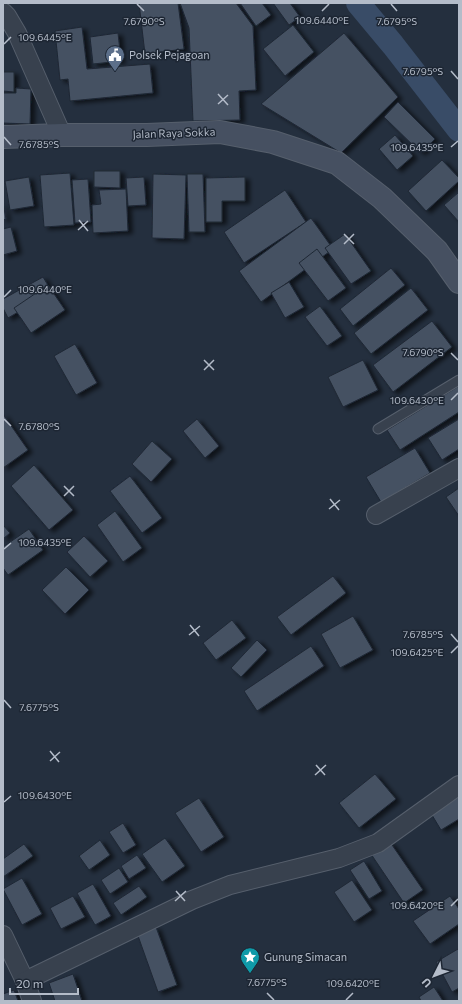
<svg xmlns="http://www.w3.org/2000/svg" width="462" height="1004" font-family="Commissioner,sans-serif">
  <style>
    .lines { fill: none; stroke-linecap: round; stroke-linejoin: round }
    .canal { stroke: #394c67; stroke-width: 24 }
    .building { fill: #455162; stroke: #1f2835; filter: url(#shadow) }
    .service-casing { stroke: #565f6c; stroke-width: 11 }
    .minor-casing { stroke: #565f6c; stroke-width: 20 }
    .secondary-casing { stroke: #565f6c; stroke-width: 24 }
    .service { stroke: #38414e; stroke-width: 9 }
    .minor { stroke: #38414e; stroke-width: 18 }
    .secondary { stroke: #465061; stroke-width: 22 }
    .ticks { fill: none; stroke: #b4bcc9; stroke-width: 1.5 }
    .labels { text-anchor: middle; stroke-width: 3; stroke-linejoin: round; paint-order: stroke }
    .poi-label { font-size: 11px; fill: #b4bcc9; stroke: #1d2633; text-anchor: start }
    .street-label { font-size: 11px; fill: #b4bcc9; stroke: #1d2633 }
    .ticks-label { font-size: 10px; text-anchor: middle; fill: #b4bcc9; stroke: #1d2633; stroke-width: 3; stroke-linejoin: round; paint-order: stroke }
  </style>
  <defs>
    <filter id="shadow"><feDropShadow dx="4.5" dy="2.5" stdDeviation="2" flood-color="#0009"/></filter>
  </defs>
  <rect width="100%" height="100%" fill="#242f3e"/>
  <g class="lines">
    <!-- canal -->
    <polyline class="canal" points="358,3 393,45 459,130"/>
  </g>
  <!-- building -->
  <g class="building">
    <polygon points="139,3 178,3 184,49 145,54"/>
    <polygon points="180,3 236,3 253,26 256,90 239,91 240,120 193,121 189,28"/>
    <polygon points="240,3 262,3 271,15 256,26"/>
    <polygon points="273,3 290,3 300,17 289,25"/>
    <polygon points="293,25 314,52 285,76 263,49"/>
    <polygon points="82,27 87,69 150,64 153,93 70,101 68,79 60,80 55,31"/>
    <polygon points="118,33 121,61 93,64 90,37"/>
    <polygon points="344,33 398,97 341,153 261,104"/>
    <polygon points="3,72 14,72 14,92 3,91"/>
    <polygon points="16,88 31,89 30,124 3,123 3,93 16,93"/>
    <polygon points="398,102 435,139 421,153 384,117"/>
    <polygon points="395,135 413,156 397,170 379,149"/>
    <polygon points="442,160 459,178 459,181 426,211 408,191"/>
    <polygon points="94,171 120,171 120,188 94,187"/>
    <polygon points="70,173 74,225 44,227 40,175"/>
    <polygon points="153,174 186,175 184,239 152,238"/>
    <polygon points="187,174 203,174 205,232 189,232"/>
    <polygon points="29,177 34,206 10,210 5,181"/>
    <polygon points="144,177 146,205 128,206 126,178"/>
    <polygon points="245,177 245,201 222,201 222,222 206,222 206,178"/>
    <polygon points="88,179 91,222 75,223 72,180"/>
    <polygon points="126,189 128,231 93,233 92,205 101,204 99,190"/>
    <polygon points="285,190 306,222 244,263 224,232"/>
    <polygon points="459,192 459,222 444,205"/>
    <polygon points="3,203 6,219 3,220"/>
    <polygon points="311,218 333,249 261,302 239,271"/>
    <polygon points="11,227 17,251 3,255 3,229"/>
    <polygon points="345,234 371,271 351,284 325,248"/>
    <polygon points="317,249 346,288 328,301 299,263"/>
    <polygon points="391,268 405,285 353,326 340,309"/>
    <polygon points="43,277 52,292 8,318 3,308 3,299"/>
    <polygon points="289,282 304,307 285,318 271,293"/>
    <polygon points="48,285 65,310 31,333 14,308"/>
    <polygon points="411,288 428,310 371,354 354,333"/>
    <polygon points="320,306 342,336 327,346 305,317"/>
    <polygon points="432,321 452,347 393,392 373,365"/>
    <polygon points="75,344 97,383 76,395 54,356"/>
    <polygon points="363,360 378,390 343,407 328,377"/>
    <polygon points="459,386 459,412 400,450 387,430"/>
    <polygon points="3,414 28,450 3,468"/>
    <polygon points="197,419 219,446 205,458 183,431"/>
    <polygon points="459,419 459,449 442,460 428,438"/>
    <polygon points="152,441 172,459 151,482 132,464"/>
    <polygon points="415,448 430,473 381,502 366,477"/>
    <polygon points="34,465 73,510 49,530 11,486"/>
    <polygon points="130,476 162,518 142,533 110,491"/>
    <polygon points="459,488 459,516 446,497"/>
    <polygon points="115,511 142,548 123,562 97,525"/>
    <polygon points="3,525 10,533 3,539"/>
    <polygon points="29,529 43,550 8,575 3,568 3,547"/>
    <polygon points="84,536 108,561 90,577 67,552"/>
    <polygon points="66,567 89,590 65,614 42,590"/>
    <polygon points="333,576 346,593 291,635 277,617"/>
    <polygon points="353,616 373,650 340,668 321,634"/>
    <polygon points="232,620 246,638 216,660 203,643"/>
    <polygon points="257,640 267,650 241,677 231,668"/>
    <polygon points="311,646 324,666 257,711 244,691"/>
    <polygon points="375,774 396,799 359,828 339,803"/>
    <polygon points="456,794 459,799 459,819 441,830 429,810"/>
    <polygon points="199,798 224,837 201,852 175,813"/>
    <polygon points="123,823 136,845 123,853 109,832"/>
    <polygon points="165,838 185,866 162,882 142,854"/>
    <polygon points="100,840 110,855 89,870 79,856"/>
    <polygon points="390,842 423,890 404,903 371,854"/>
    <polygon points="24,844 33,856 3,877 3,859"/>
    <polygon points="137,855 146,868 129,879 121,866"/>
    <polygon points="364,861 382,891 369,899 350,870"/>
    <polygon points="119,868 128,882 110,894 101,880"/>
    <polygon points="22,878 42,914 22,925 3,889"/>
    <polygon points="352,880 372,910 354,922 334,892"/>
    <polygon points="93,884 111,916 95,925 77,893"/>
    <polygon points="139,886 147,897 121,915 113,903"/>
    <polygon points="73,896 85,917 61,929 50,908"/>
    <polygon points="450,896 459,909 459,924 430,944 413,921"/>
    <polygon points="156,927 177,985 158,992 137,933"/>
    <polygon points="458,949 459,952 459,988 452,992 436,962"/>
    <polygon points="73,974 82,1001 55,1001 49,983"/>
    <polygon points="434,987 443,1001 421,1001 419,997"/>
    <polygon points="14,990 18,1001 3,1001 3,994"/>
  </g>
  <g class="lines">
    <!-- service casing -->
    <g class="service-casing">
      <polyline id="service" points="378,429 459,380"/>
    </g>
    <!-- minor casing -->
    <g class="minor-casing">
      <g id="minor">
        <polyline points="3,12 7,16 17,33 62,135"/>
        <polyline points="376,515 459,468"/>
        <polyline points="3,935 25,981 32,1001"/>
        <polyline points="25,981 192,900 230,885 339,858 378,843 459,785"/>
      </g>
    </g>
    <!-- secondary casing -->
    <g class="secondary-casing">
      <polyline id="secondary" points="3,137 62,135 147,135 220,132 273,142 337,163 382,198 437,251 459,282"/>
    </g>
    <!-- service -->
    <use href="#service" class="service"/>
    <!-- minor -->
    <use href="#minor" class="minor"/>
    <!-- secondary -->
    <use href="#secondary" class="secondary"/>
  </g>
  <!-- ticks -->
  <path class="ticks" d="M137,4L144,11M391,4L397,11M322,11L329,4M4,44L11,37M451,71L458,79M218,94L228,105M218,104L228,95M4,137L11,145M451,147L458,141M79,220L88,231M78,230L88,221M344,234L354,244M344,244L354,234M4,297L11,290M451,353L458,360M204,360L214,370M204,370L214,360M451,400L458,393M4,419L11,426M64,486L74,496M64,496L74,486M330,499L339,510M329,509L340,500M4,549L11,543M190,625L199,636M451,634L458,642M189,635L200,626M451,653L458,646M4,700L11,708M50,751L59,762M50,761L60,752M316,765L325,775M315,775L326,765M4,802L11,796M176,891L185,901M175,901L186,891M451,906L458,899M267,993L274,1000M346,1000L353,993"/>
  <!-- icons -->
  <defs>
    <g id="civic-pin" transform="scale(1)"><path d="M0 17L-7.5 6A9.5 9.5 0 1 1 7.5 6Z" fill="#5c6f8a" stroke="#1d2633"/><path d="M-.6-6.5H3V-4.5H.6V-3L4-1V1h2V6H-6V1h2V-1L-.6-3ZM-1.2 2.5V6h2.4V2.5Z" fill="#fff"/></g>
    <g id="sight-pin" transform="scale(1)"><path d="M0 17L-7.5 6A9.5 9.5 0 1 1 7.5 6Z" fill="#0f9aa8" stroke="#1d2633"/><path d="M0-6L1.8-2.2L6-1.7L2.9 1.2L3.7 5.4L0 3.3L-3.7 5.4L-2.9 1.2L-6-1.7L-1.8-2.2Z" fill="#fff"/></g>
  </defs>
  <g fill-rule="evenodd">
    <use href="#civic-pin" x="115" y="55"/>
    <use href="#sight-pin" x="250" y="957"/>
  </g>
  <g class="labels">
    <!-- poi labels -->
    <g class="poi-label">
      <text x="129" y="59">Polsek Pejagoan</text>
      <text x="264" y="961">Gunung Simacan</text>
    </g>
    <!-- street labels -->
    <g class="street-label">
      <text transform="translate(174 133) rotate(-2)" y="4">Jalan Raya Sokka</text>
    </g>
  </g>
  <g class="ticks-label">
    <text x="322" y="24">109.6440°E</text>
    <text x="144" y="25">7.6790°S</text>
    <text x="397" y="25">7.6795°S</text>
    <text x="45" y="41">109.6445°E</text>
    <text x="423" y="75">7.6795°S</text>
    <text x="39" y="148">7.6785°S</text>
    <text x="417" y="151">109.6435°E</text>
    <text x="45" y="293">109.6440°E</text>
    <text x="423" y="356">7.6790°S</text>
    <text x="417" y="404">109.6430°E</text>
    <text x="39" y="430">7.6780°S</text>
    <text x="45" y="546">109.6435°E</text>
    <text x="423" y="638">7.6785°S</text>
    <text x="417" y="656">109.6425°E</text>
    <text x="39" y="711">7.6775°S</text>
    <text x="45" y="799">109.6430°E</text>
    <text x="417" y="909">109.6420°E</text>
    <text x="267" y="986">7.6775°S</text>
    <text x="353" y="987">109.6420°E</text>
  </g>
  <!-- border -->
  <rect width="462" height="1004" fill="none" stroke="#b4bcc9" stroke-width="8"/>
  <!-- north arrow -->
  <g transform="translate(434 976) rotate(228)" stroke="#1d2633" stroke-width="3" paint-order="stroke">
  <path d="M0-3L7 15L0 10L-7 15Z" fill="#b4bcc9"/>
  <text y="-6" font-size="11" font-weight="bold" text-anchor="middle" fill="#b4bcc9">U</text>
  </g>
  <!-- scale -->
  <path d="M10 988v6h68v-6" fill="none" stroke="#b4bcc9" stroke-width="2"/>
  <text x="16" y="988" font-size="12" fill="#b4bcc9" stroke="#1d2633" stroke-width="3" paint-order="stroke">20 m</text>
</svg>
